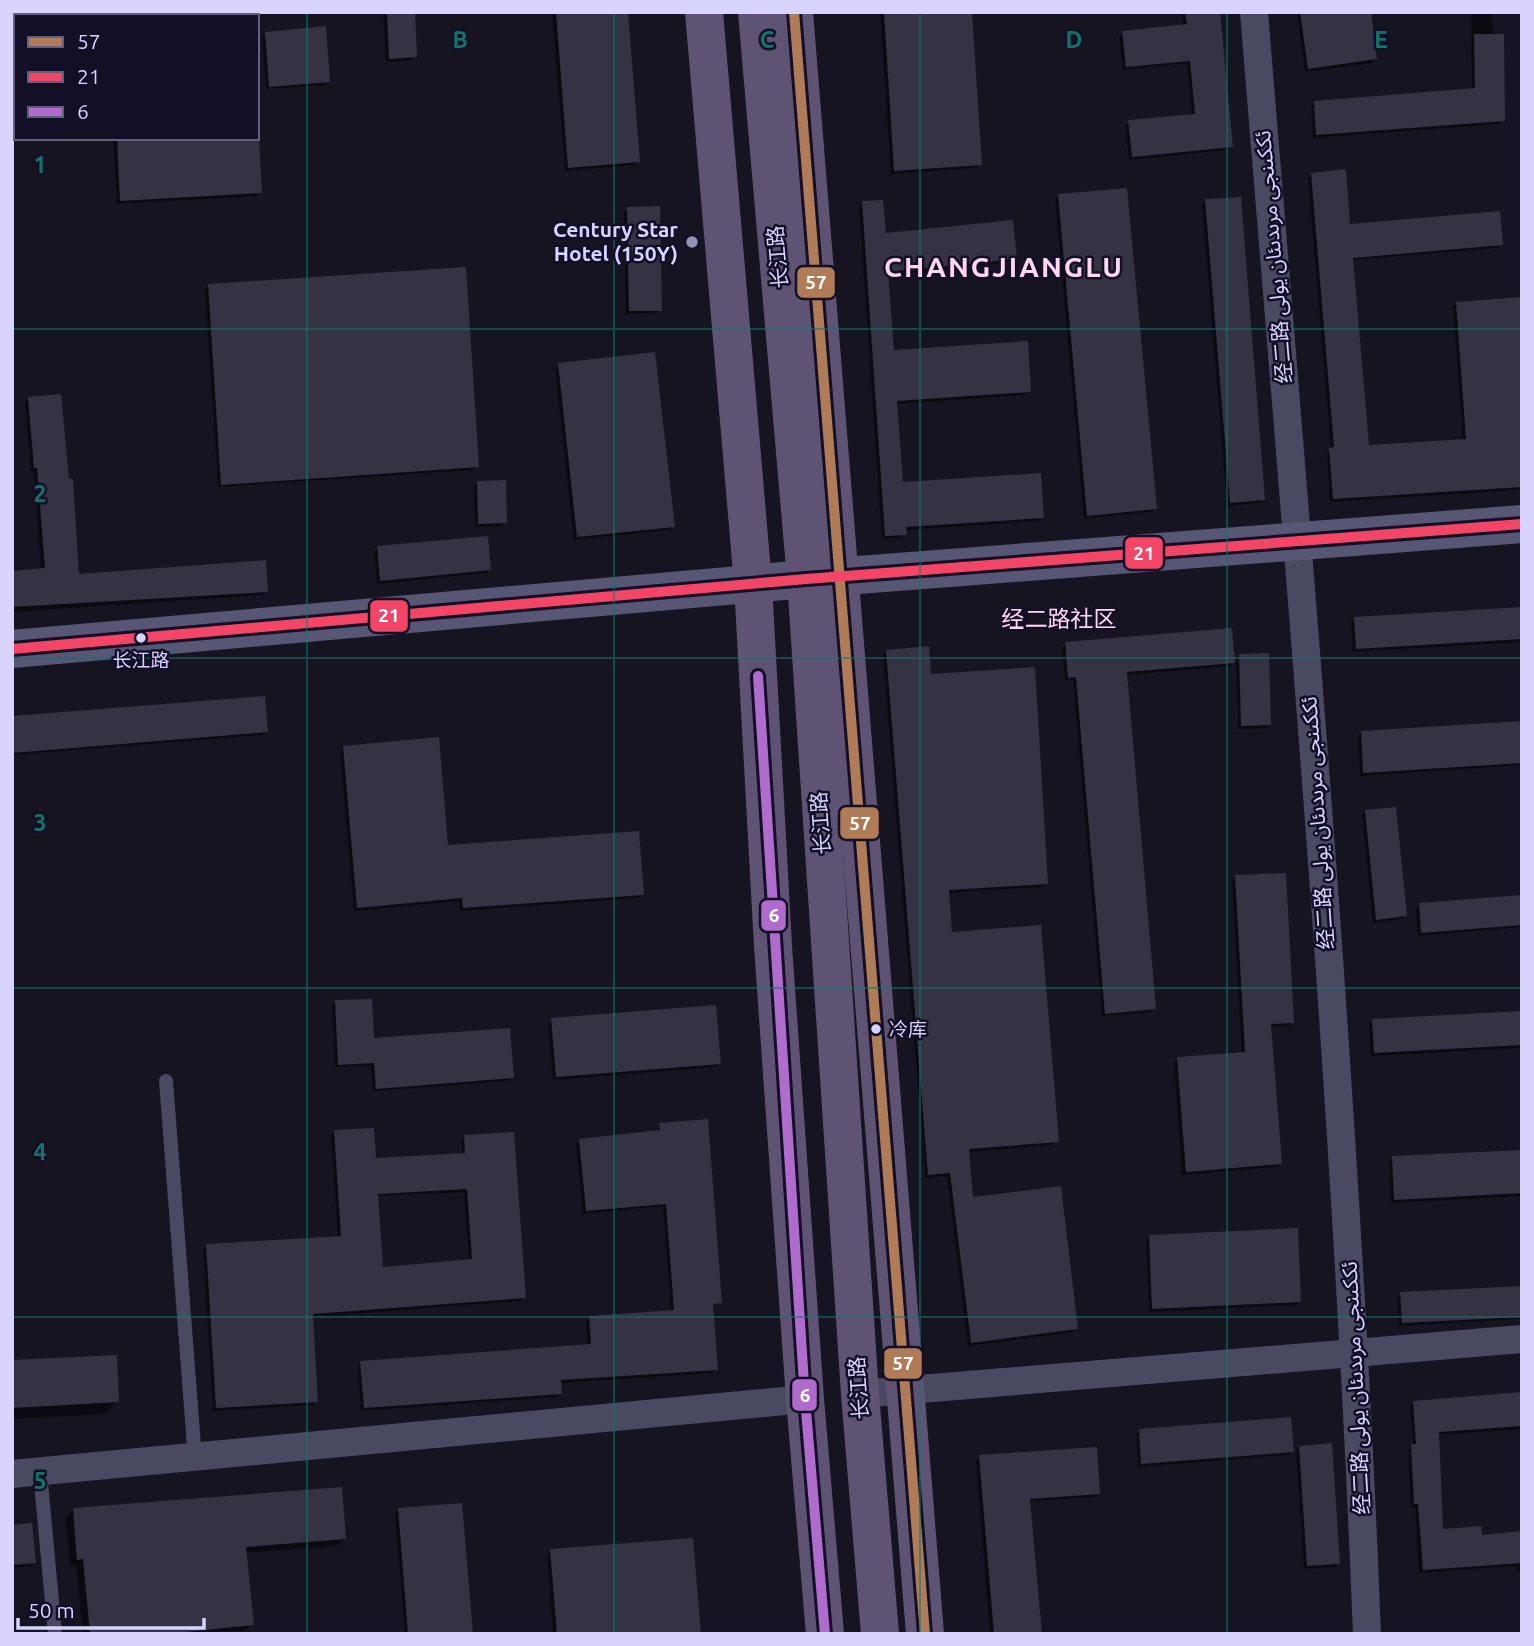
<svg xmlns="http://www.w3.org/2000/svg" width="1534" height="1646" font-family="Ubuntu,'Noto Sans Arabic','Noto Sans SC',sans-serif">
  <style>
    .shadow { fill: #0007; fill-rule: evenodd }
    .building { fill: #343243; fill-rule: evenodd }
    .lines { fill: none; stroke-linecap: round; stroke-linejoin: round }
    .lane { stroke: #4a4962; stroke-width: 14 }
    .street { stroke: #4a4962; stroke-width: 28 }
    .secondary { stroke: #575674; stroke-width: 38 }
    .primary { stroke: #5e5373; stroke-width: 38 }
    .bus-1-casing { stroke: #130f26; stroke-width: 16 }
    .bus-2-casing { stroke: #130f26; stroke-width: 16 }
    .bus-3-casing { stroke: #130f26; stroke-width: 16 }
    .bus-1 { stroke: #b07c57; stroke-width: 10 }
    .bus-2 { stroke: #f34667; stroke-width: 10 }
    .bus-3 { stroke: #b06ccc; stroke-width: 10 }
    .grid { fill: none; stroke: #0f766e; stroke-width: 2; stroke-opacity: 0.55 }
    .poi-dot { fill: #9591b1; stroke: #130f26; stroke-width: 2.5 }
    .bus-dot { fill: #d9d4ff; stroke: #130f26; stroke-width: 2.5 }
    .labels { text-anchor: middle; stroke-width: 5; stroke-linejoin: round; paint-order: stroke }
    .bus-label { font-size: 19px; fill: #d9d4ff; stroke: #130f26 }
    .poi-label { font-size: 21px; font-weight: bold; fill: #d9d4ff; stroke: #130f26; text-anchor: end }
    .street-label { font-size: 21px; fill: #d9d4ff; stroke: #130f26 }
    .neighbourhood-label { font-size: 23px; fill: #ffd6f0; stroke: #130f26 }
    .district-label { font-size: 28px; font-weight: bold; letter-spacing: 2px; fill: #ffd6f0; stroke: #130f26 }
    .grid-label { font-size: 23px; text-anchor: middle; font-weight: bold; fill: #0f766e; stroke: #130f26; stroke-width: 5; stroke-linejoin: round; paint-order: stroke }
    .line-badge { stroke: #130f26; stroke-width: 2.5 }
    .badge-label { font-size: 19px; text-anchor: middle; font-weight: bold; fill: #fff }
  </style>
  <rect width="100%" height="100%" fill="#161421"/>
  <!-- shadow -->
  <g class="shadow">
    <polygon points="383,12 413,12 415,57 412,60 386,62"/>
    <polygon points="552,12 626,12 638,162 634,165 565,171"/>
    <polygon points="880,12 970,12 980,164 976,168 891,174"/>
    <polygon points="1182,12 1218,12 1231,146 1227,150 1129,160 1125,126 1129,122 1192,116 1187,63 1123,70 1119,36 1123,33 1183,26"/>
    <polygon points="1297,12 1369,12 1375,59 1372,63 1305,72"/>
    <polygon points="1471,12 1491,12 1503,120 1499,124 1313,138 1311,106 1315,103 1472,90"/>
    <polygon points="266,33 328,81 324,85 266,89 262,37"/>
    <polygon points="113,138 257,138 260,192 256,196 117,204"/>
    <polygon points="1312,174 1349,226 1502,244 1498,248 1352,260 1368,447 1463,441 1453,307 1457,303 1522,487 1519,490 1330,502 1327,453 1331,449 1308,178"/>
    <polygon points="1058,196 1155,508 1151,512 1084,518 1055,200"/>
    <polygon points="1206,201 1263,500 1260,503 1227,506 1202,205"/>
    <polygon points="862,203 884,235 1015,258 1012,262 887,275 892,351 1029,391 1025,395 896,404 901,484 1042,517 1039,521 905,530 901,538 882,539 859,206"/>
    <polygon points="628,209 660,310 657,313 626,314 624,212"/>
    <polygon points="209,286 477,466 473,470 218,487 205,289"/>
    <polygon points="559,365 673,526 669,530 574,540 555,368"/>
    <polygon points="28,399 78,576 267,591 263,595 12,612 12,573 41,570 34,471 31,471 25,402"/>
    <polygon points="478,482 505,522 502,526 475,527 474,486"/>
    <polygon points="378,548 490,570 486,573 377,584 374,552"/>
    <polygon points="1522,609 1522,642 1353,652 1351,622 1355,619"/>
    <polygon points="1066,644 1233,662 1239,656 1270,725 1266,728 1238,729 1236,660 1230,666 1126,675 1154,1009 1151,1012 1102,1016 1073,680 1065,680 1062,648"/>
    <polygon points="887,651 930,676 1046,883 1042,887 947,893 950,934 1057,1141 1053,1145 968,1152 971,1199 1077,1329 1073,1332 968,1346 947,1176 925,1178 883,655"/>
    <polygon points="12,716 266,731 262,735 12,755"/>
    <polygon points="1522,722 1522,765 1360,776 1358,737 1361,733"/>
    <polygon points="343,748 447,847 642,895 638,898 460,911 459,901 354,911 340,751"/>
    <polygon points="1365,812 1406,916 1402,919 1373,923 1362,815"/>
    <polygon points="1236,877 1292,1022 1289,1026 1270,1027 1280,1163 1277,1167 1182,1175 1174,1062 1177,1059 1242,1054 1232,881"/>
    <polygon points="1522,897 1522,927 1418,936 1416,909 1420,905"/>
    <polygon points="336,1002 372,1040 512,1078 508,1081 373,1091 371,1066 335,1067 332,1006"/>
    <polygon points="1522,1013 1522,1048 1371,1056 1369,1025 1373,1021"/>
    <polygon points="552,1020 719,1063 716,1067 553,1080 548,1024"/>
    <polygon points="660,1125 720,1302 712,1306 716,1369 712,1373 560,1383 560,1393 557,1397 361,1411 358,1366 361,1362 588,1346 586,1321 590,1318 671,1312 663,1206 583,1214 576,1144 580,1140 657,1132"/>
    <path d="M335,1132L374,1160L462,1155L461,1141L464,1137L524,1298L521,1301L311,1317L316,1401L313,1405L213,1411L203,1249L207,1246L338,1238L331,1136ZM464,1192L469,1261L381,1269L377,1196Z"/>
    <polygon points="1522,1151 1522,1196 1391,1203 1389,1162 1393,1158"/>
    <polygon points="1150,1237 1299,1302 1295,1305 1149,1312 1146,1240"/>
    <polygon points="1522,1287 1522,1319 1399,1326 1397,1298 1401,1294"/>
    <polygon points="12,1362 117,1401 105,1414 12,1419"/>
    <polygon points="1522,1394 1522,1429 1437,1435 1441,1530 1480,1537 1522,1533 1522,1570 1517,1571 1517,1566 1419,1573 1415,1507 1411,1507 1408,1450 1413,1445 1410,1406 1414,1402"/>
    <polygon points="1139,1431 1292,1451 1288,1455 1138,1467 1136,1435"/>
    <polygon points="1300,1447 1338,1564 1335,1567 1304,1569 1296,1451"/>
    <polygon points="980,1456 1098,1494 1095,1497 1029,1501 1040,1634 990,1634 976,1460"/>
    <polygon points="398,1509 471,1634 405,1634 395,1513"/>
    <polygon points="73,1510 344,1539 337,1546 245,1553 252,1624 245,1631 83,1634 76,1566 70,1566 66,1517"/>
    <polygon points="12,1526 34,1563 30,1566 12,1568"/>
    <polygon points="551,1551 699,1634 553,1634 547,1555"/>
  </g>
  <!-- building -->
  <g class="building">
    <polygon points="387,12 415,12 417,57 389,59"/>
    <polygon points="556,12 628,12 640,162 568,168"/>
    <polygon points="884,12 972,12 982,165 894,171"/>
    <polygon points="1185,12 1220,12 1233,147 1132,157 1128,120 1195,114 1190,61 1126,67 1122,31 1187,24"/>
    <polygon points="1300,12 1371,12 1377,59 1308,69"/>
    <polygon points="326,26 330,82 269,87 265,32"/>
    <polygon points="1474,34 1504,34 1505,121 1316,135 1314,101 1475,88"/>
    <polygon points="117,138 259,138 262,193 120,201"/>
    <polygon points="1346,169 1350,224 1500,211 1503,245 1353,258 1369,445 1466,439 1456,302 1522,297 1522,487 1333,499 1329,448 1334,447 1311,173"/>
    <polygon points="1127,188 1157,509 1087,516 1058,194"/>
    <polygon points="1241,197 1265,500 1230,503 1205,199"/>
    <polygon points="883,200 886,233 1013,220 1017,259 888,272 894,350 1028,341 1031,392 897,401 903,482 1041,473 1044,518 906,527 907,535 885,536 862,201"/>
    <polygon points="660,206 662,311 629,311 627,207"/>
    <polygon points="466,267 479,467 221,485 208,284"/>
    <polygon points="655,352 675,527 577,537 558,363"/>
    <polygon points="61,394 69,479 73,479 79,574 266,560 268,592 12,607 12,571 45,568 37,468 34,468 28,397"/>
    <polygon points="506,480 507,523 478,524 477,481"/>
    <polygon points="488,536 491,570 380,581 377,546"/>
    <polygon points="1522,607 1522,639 1356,649 1354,617"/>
    <polygon points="1232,628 1235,663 1127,672 1156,1009 1105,1014 1076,677 1068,678 1065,642"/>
    <polygon points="929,646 931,674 1035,667 1048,884 949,890 952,932 1041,925 1059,1142 969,1149 973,1197 1061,1186 1078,1329 971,1343 950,1173 928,1175 886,650"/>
    <polygon points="1269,653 1271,725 1241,726 1239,654"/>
    <polygon points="265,696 268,732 12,753 12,716"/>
    <polygon points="1522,721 1522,763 1363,773 1361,731"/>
    <polygon points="439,737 448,845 639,831 644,895 463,908 462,898 357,908 343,746"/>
    <polygon points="1396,807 1407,916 1376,920 1365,810"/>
    <polygon points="1286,873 1294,1023 1271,1024 1282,1164 1186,1172 1177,1057 1245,1052 1235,875"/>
    <polygon points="1522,895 1522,925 1421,933 1419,903"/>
    <polygon points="372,999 374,1038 510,1028 514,1078 376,1089 374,1063 338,1065 335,1000"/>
    <polygon points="716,1005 721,1064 556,1077 551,1018"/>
    <polygon points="1522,1011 1522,1045 1374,1053 1372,1019"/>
    <polygon points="708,1119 722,1303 713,1304 718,1370 561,1380 562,1394 364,1408 360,1361 591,1344 589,1316 674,1310 666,1204 586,1211 579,1139 660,1130 659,1123"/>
    <path d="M374,1128L376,1158L465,1153L464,1135L514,1132L526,1298L313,1314L318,1402L216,1408L206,1244L341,1236L334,1130ZM467,1189L472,1259L383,1267L378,1194Z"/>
    <polygon points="1522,1150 1522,1193 1394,1200 1392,1156"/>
    <polygon points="1298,1228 1301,1302 1152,1309 1149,1235"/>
    <polygon points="1522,1286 1522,1317 1402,1323 1400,1292"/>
    <polygon points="117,1355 119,1402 12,1408 12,1360"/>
    <polygon points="1522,1392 1522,1426 1439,1432 1443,1529 1481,1526 1482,1535 1522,1531 1522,1563 1423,1570 1418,1504 1414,1504 1411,1444 1416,1444 1413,1401"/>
    <polygon points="1291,1417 1294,1452 1141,1464 1139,1429"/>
    <polygon points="1332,1443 1340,1564 1307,1566 1299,1446"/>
    <polygon points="1097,1447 1100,1494 1030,1499 1042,1634 994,1634 979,1455"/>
    <polygon points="342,1487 346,1539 246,1547 254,1625 166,1634 90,1634 83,1559 77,1560 73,1508"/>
    <polygon points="462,1503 473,1634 408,1634 398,1508"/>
    <polygon points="32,1523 36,1563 12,1565 12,1525"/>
    <polygon points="693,1538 701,1634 557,1634 550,1549"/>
  </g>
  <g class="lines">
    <!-- lane -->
    <g class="lane">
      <polyline points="166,1081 195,1459"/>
      <polyline points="40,1472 55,1634"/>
    </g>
    <!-- street -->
    <g class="street">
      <path d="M1254,12C1298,552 1346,1092 1367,1634"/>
      <polyline points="860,1394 1522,1339"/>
      <polyline points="12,1474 805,1399"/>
    </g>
    <!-- secondary -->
    <polyline class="secondary" points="12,649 806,579 1522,524"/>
    <!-- primary -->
    <g class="primary">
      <polyline points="704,12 753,584 773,946 805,1399 825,1634"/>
      <polyline points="757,12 806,579 860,1394 880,1634"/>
      <polyline points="794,12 925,1634"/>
    </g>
    <!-- bus-1 casing -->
    <g class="bus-1-casing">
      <polyline id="bus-1" points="794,12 925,1634"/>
    </g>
    <!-- bus-2 casing -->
    <g class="bus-2-casing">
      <polyline id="bus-2" points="12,649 806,579 1522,524"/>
    </g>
    <!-- bus-3 casing -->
    <g class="bus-3-casing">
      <polyline id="bus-3" points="758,676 805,1399 825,1634"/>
    </g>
    <!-- bus-1 -->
    <use href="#bus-1" class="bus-1"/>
    <!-- bus-2 -->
    <use href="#bus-2" class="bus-2"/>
    <!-- bus-3 -->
    <use href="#bus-3" class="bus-3"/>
  </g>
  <!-- grid -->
  <path class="grid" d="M307,12V1634M614,12V1634M920,12V1634M1227,12V1634M12,329H1522M12,658H1522M12,988H1522M12,1317H1522"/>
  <!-- markers -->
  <circle class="poi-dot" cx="692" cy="242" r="7"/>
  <g class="bus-dot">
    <circle cx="141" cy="638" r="6"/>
    <circle cx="876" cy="1029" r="6"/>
  </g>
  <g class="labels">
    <!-- bus labels -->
    <g class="bus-label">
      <text x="141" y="667">长江路</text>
      <text x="889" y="1036" text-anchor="start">冷库</text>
    </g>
    <!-- poi labels -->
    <g class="poi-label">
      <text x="678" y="237">Century Star<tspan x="678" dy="24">Hotel (150Y)</tspan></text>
    </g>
    <!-- street labels -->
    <g class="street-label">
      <text transform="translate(778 257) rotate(-95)" y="7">长江路</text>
      <text transform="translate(1274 257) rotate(-95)" y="7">经二路 ئككىنجى مرىدىئان يولى</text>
      <text transform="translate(821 823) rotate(-94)" y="7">长江路</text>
      <text transform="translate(1318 823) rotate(-94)" y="7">经二路 ئككىنجى مرىدىئان يولى</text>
      <text transform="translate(859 1388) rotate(-94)" y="7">长江路</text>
      <text transform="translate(1356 1388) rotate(-93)" y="7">经二路 ئككىنجى مرىدىئان يولى</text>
    </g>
    <!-- neighbourhood labels -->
    <g class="neighbourhood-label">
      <text x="1059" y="627">经二路社区</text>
    </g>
    <!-- district labels -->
    <g class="district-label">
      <text x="1004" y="277">CHANGJIANGLU</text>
    </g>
  </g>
  <g class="grid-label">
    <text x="460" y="48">B</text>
    <text x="767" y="48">C</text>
    <text x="1074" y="48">D</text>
    <text x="1381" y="48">E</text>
    <text x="40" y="173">1</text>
    <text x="40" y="502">2</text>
    <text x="40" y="831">3</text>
    <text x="40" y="1160">4</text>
    <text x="40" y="1489">5</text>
  </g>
  <g class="line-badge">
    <rect x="796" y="266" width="40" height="33" rx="7" fill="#b07c57"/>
    <rect x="1124" y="536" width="40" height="34" rx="7" fill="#f34667"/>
    <rect x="369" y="599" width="40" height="34" rx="7" fill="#f34667"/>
    <rect x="839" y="806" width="41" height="34" rx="7" fill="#b07c57"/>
    <rect x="760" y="899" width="27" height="33" rx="7" fill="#b06ccc"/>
    <rect x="883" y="1347" width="40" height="33" rx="7" fill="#b07c57"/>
    <rect x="791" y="1378" width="27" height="34" rx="7" fill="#b06ccc"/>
  </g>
  <g class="badge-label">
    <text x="816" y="289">57</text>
    <text x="1144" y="560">21</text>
    <text x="389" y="622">21</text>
    <text x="860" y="830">57</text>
    <text x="774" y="922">6</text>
    <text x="903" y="1370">57</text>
    <text x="805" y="1402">6</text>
  </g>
  <!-- border -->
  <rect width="1534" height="1646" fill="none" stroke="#d9d4ff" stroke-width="28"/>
  <!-- legend -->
  <rect x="14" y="14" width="245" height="126" fill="#130f26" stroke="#625e7d" stroke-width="2"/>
  <rect x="28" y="37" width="35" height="10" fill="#b07c57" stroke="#625e7d" stroke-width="2"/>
  <text x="77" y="49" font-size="21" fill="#d9d4ff">57</text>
  <rect x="28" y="72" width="35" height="10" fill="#f34667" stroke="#625e7d" stroke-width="2"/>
  <text x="77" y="84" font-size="21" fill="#d9d4ff">21</text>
  <rect x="28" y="107" width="35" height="10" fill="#b06ccc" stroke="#625e7d" stroke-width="2"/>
  <text x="77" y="119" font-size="21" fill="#d9d4ff">6</text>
  <!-- scale -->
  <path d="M18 1618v10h186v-10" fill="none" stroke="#d9d4ff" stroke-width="3.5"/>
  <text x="28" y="1618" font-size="21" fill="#d9d4ff" stroke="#130f26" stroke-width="5" paint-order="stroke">50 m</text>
</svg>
